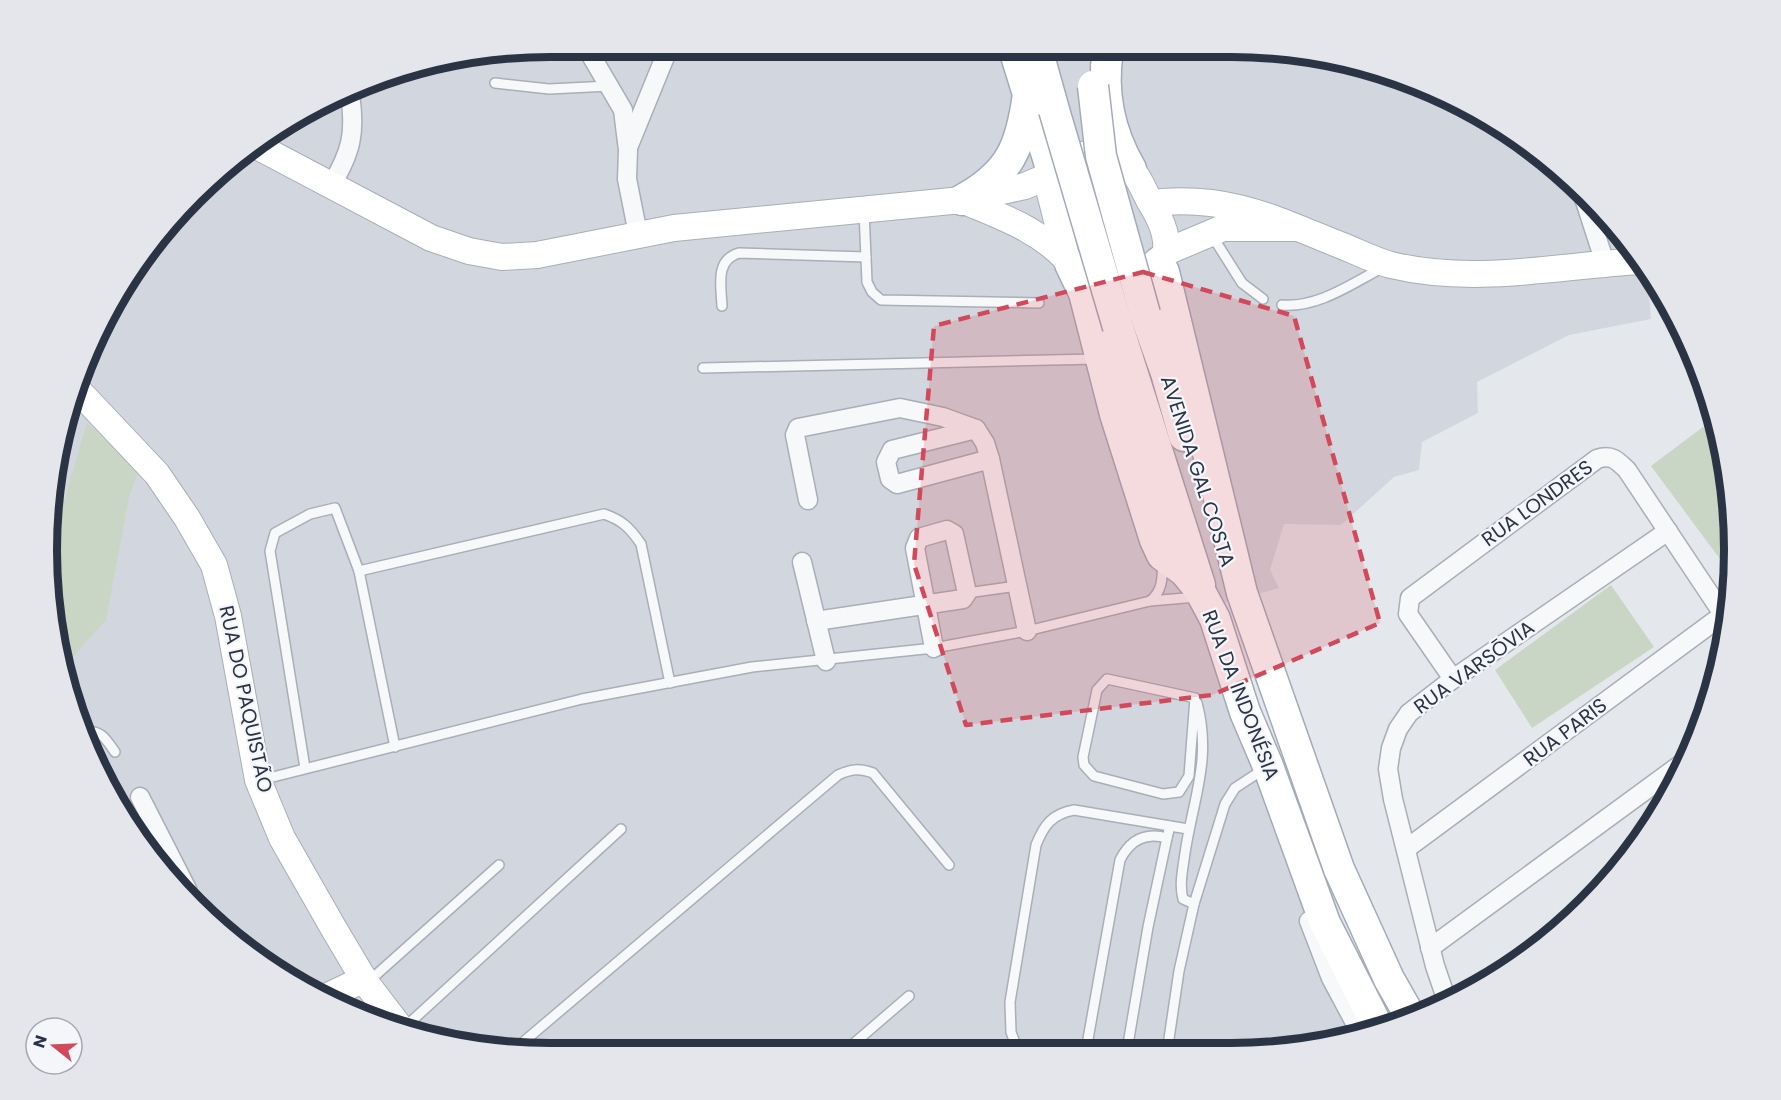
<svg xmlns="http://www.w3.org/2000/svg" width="1781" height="1100" font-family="Poppins,sans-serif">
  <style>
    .built { fill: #d2d6de }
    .green { fill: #c9d6c5 }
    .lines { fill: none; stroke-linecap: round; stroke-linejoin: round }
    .lane-casing { stroke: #a9aeb7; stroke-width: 12 }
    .street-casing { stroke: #a9aeb7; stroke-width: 21 }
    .secondary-casing { stroke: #a9aeb7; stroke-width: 28 }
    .primary-casing { stroke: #a3abb8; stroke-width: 33 }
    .lane { stroke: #f7f8fa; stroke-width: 9 }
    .street { stroke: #f7f8fa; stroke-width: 18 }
    .secondary { stroke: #fff; stroke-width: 26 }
    .primary { stroke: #fff; stroke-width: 30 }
    .primary-bridge-casing { stroke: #a3abb8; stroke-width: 33; stroke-linecap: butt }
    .primary-bridge { stroke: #fff; stroke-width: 30 }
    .marked { fill: #d1495b; fill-opacity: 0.2; stroke: #d1495b; stroke-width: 4.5; stroke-dasharray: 12 8; stroke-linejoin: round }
    .labels { text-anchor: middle; stroke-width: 4.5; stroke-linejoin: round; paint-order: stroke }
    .street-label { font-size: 20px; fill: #2b3445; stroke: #f4f6f9 }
    .rim { fill: none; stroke: #2b3445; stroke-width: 8 }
  </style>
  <rect width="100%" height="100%" fill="#e4e7ec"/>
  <!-- built -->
  <polygon class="built" points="550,47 1296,51 1423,85 1537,150 1609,218 1647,270 1651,319 1569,335 1477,382 1478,413 1422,442 1419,470 1394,477 1341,525 1284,524 1270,570 1279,588 1224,603 1265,775 1362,1036 1264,1052 485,1049 358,1015 244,950 132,830 73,712 47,550 73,388 132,270 244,150 388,73"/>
  <!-- green -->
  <g class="green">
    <polygon points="87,423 139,469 129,497 106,620 65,665 48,556"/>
    <polygon points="1703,427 1723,454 1730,484 1733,556 1723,563 1651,466"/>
    <polygon points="1611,585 1654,647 1532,728 1495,670"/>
  </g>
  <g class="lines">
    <!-- lane casing -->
    <g class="lane-casing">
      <g id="lane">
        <polyline points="495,83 549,89 610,86"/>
        <polyline points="864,211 867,282 872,292 881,300 1039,303"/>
        <polyline points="1211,234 1242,283 1263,299"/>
        <path d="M1282,305C1318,308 1351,284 1382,268"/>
        <path d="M722,306C721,285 715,260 739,253L866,257"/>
        <polyline points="703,368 1097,359"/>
        <polyline points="967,593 1017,586"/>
        <path d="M1150,601C1162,592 1163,578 1162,563"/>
        <polygon points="1107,679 1195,698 1189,776 1179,792 1163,794 1094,776 1084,765 1083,757 1097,690"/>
        <path d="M83,732C101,729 106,739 115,752"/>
        <path d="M395,747L359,571L604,514C622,520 630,528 641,544L670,683"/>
        <polyline points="305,768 270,551 275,533 310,514 335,508 359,571"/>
        <polyline points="261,780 582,699 752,667 934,648 1027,631 1150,601 1197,597"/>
        <path d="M1194,904L1183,899C1179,885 1183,868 1185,853C1193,799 1212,759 1197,703"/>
        <polyline points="368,982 499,865"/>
        <polyline points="404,1028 621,829"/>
        <path d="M515,1049L838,775C851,769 859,768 873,773L949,865"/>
        <polyline points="1127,1050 1148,927 1167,838"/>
        <polyline points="845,1051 909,996"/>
        <path d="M1018,1051L1011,1032L1010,1002L1036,845C1044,825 1052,814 1074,810L1188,829"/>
        <path d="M1167,1051L1098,1049L1092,1047L1088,1039L1120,860C1130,840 1145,832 1167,838L1170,826"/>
        <polyline points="1167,1052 1179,971 1194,904 1225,804 1235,788 1264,769"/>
      </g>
    </g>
    <!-- street casing -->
    <g class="street-casing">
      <g id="street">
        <polyline points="586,47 623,110 628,150 627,179 638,234"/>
        <polyline points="629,145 669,47"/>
        <path d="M331,186C351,152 356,134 350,94"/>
        <polyline points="1582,192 1605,263"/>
        <polyline points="976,429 892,450 886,462 890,479 897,484 990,459"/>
        <polyline points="808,500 795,435 798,428 900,408 943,417 976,429 985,443 990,459 1027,631"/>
        <polyline points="802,562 826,661"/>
        <polyline points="816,621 963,599 967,593 954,534 947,530 919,538 915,548 934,648"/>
        <path d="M1453,679L1408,614L1410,598L1597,459C1611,454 1617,460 1627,470L1727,620"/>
        <polyline points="140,797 187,889"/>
        <polyline points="1406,849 1724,614"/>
        <polyline points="1309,921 1331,978 1362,1036"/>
        <polyline points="1430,948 1688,759"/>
        <polyline points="1447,1001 1435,966 1393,799 1388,769 1391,748 1398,729 1409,713 1453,679 1668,531"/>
      </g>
    </g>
    <!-- secondary casing -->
    <g class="secondary-casing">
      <g id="secondary">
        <polyline points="255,145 431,238 469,251 502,257 537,255 674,228 962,200 1025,186 1046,177"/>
        <path d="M962,200C999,216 1039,229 1067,260"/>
        <path d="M1151,203C1225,195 1269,216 1335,243C1354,250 1372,260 1391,265C1474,285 1557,266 1640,261"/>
        <polyline points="1141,270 1159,262 1166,252 1223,228 1294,228"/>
        <path d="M1088,272L1070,264L1067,260L1046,177L1050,165C1077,155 1107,143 1131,169C1139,177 1144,191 1149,200C1159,216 1168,233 1166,252"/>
        <polyline points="74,386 157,474 187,518 214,565 228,616 258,780 282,838 334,929 366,983 399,1026"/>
        <polyline points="326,997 364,979"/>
      </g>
    </g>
    <!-- primary casing -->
    <g class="primary-casing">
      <g id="primary">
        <polyline points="1014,49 1050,165"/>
        <polyline points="1037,49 1054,110"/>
        <path d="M1108,50C1101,93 1109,131 1131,169"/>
        <path d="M962,200C1010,174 1021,147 1028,94"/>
        <polyline points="1159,262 1164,272 1242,593 1339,869 1389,979 1410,1016"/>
        <polyline points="1070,264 1084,293 1115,414 1155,540 1162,555 1184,571 1199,589 1215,619 1245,712 1268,766 1325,923 1379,1029"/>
        <polyline points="1145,314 1166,373 1184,436"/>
        <polyline points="1118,327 1200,585"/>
      </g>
    </g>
    <!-- lane -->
    <use href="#lane" class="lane"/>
    <!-- street -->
    <use href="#street" class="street"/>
    <!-- secondary -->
    <use href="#secondary" class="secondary"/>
    <!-- primary -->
    <use href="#primary" class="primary"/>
    <!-- primary-bridge casing -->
    <g class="primary-bridge-casing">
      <g id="primary-bridge">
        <polyline points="1093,86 1101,156 1145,314"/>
        <polyline points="1054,110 1118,327"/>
      </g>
    </g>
    <!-- primary-bridge -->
    <use href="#primary-bridge" class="primary-bridge"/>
  </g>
  <!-- marked area -->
  <path class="marked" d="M1143,272L1294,316L1380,623L1212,695L966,725L914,564L934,326Z"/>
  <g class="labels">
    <!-- street labels -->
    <g class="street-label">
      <text transform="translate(1198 471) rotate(72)" y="7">AVENIDA GAL COSTA</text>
      <text transform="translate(1537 503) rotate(-36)" y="7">RUA LONDRES</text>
      <text transform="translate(1474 667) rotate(-36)" y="7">RUA VARSŌVIA</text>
      <text transform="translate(1241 695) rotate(69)" y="7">RUA DA INDONÉSIA</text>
      <text transform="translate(246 699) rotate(78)" y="7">RUA DO PAQUISTÃO</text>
      <text transform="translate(1565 732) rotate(-37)" y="7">RUA PARIS</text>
    </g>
  </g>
  <!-- crop -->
  <path d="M0 0H1781V1100H0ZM550 57H1231A493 493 0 0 1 1724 550V550A493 493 0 0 1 1231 1043H550A493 493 0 0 1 57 550V550A493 493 0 0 1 550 57Z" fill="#e4e6eb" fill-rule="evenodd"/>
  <path class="rim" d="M550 57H1231A493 493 0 0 1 1724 550V550A493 493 0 0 1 1231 1043H550A493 493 0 0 1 57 550V550A493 493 0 0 1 550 57Z"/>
  <!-- north arrow -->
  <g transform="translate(54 1046) rotate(288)"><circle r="28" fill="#f4f6f9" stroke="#a4a8b1" stroke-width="1.5"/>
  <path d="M0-4.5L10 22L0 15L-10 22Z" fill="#d1495b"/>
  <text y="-9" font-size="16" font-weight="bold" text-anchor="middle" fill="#2b3445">N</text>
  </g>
</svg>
